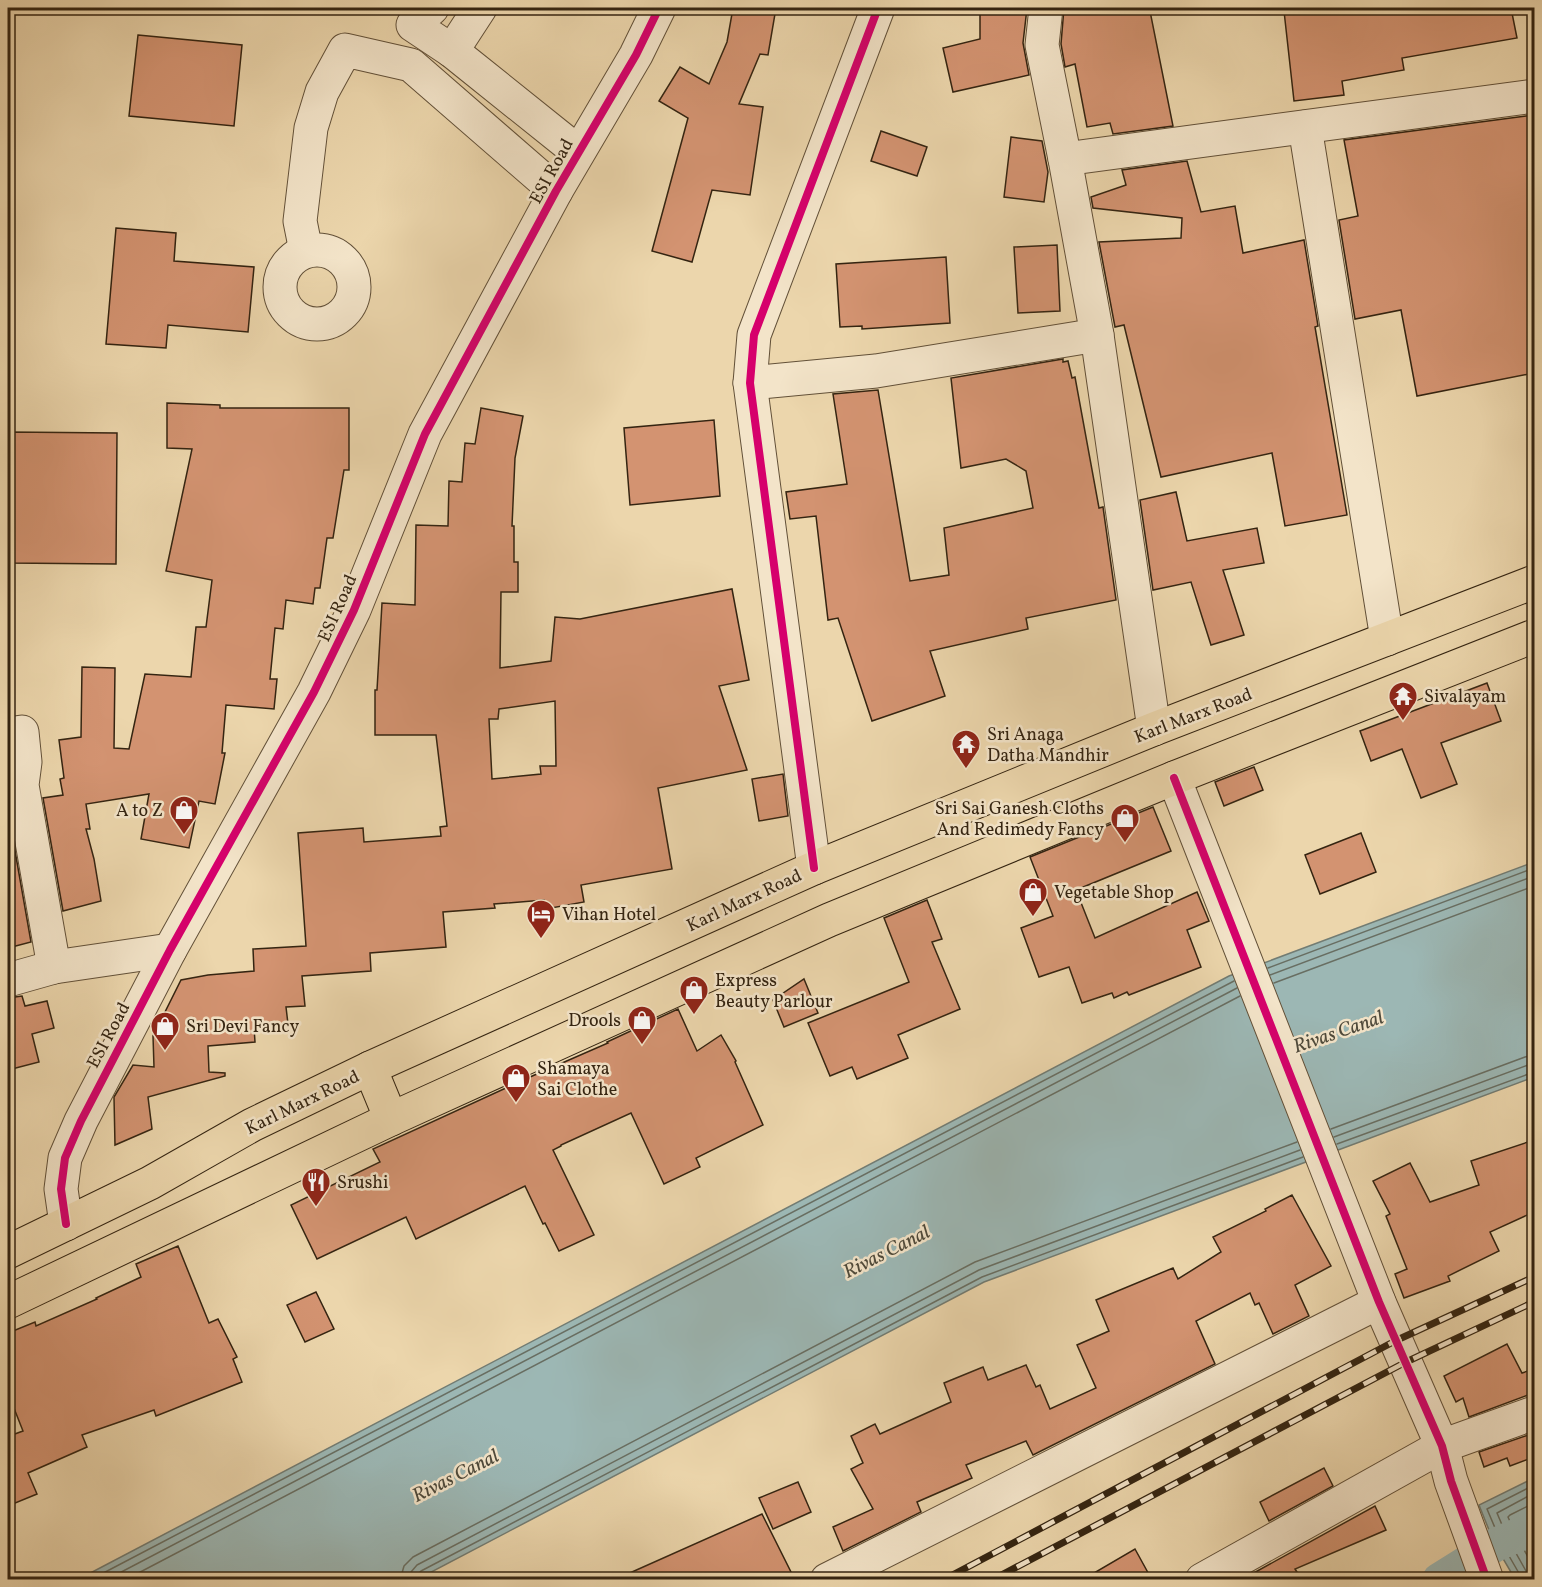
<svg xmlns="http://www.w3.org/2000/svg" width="1542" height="1587" font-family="Vollkorn,serif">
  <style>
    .water { fill: #9cb7b4; stroke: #727c73; stroke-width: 1.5 }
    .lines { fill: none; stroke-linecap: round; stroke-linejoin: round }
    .shore { stroke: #686e62; stroke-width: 1.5 }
    .canal { stroke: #9cb7b4; stroke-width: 34 }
    .building { fill: #d39371; stroke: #342411; stroke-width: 1.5; fill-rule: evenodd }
    .minor-casing { stroke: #625038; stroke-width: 35 }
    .major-casing { stroke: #342411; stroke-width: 35 }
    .minor { stroke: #f3e4c9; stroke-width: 33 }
    .major { stroke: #ecd6ac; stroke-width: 33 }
    .rail-casing { stroke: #342411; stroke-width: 7 }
    .rail { stroke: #f3e4c9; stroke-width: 4.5; stroke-dasharray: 14; stroke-linecap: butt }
    .cycleway-casing { stroke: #f3e4c9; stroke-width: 11 }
    .cycleway { stroke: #d6006c; stroke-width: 8 }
    .labels { text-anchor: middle; stroke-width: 5; stroke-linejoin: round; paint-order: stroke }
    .street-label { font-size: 18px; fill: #342411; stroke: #f3e4c9 }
    .poi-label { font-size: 18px; fill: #342411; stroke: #f3e4c9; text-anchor: start }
    .water-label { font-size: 20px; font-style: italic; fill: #4e493a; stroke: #f3e4c9 }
  </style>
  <rect width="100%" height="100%" fill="#ecd6ac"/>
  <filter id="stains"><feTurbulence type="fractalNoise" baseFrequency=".00333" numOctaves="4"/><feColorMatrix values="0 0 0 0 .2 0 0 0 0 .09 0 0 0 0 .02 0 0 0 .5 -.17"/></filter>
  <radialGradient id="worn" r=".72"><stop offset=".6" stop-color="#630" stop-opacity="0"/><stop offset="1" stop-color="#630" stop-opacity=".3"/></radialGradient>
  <!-- water -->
  <g class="water">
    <polygon points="1534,862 1534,1077 984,1282 418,1579 77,1580 1229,976"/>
    <polygon points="1534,1478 1534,1579 1515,1579 1495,1545 1479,1505"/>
  </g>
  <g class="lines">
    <!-- shore -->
    <g class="shore">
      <polyline points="1268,968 1534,868"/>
      <polyline points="1270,975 1534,876"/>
      <polyline points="1274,983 1534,886"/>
      <polyline points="1331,1129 1525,1057 1534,1055"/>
      <polyline points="1334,1137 1528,1065 1534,1064"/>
      <polyline points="1337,1144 1534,1072"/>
      <polyline points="1534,1503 1510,1515 1508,1517 1516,1535 1534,1568"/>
      <polyline points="90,1580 1234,981"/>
      <polyline points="106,1580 1237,988"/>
      <polyline points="125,1580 1240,996"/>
      <polyline points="400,1580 404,1566 413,1557 975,1262 1297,1142"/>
      <polyline points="409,1580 411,1572 417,1565 979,1270 1300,1150"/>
      <polyline points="417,1580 417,1575 421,1571 982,1277 1303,1157"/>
      <polyline points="1520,1580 1520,1575 1501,1542 1487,1509 1534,1485"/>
      <polyline points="1528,1580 1526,1571 1508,1539 1497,1513 1534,1493"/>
    </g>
    <!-- canal -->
    <polyline class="canal" points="1439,1580 1495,1545 1534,1528"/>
  </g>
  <!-- building -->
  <g class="building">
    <polygon points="733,8 776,8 768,55 760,54 739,104 763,107 750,195 712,190 692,262 652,251 688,118 659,101 680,67 709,84 727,42"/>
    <polygon points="980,8 1027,8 1023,43 1029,75 953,92 943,48 980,39"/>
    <polygon points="1064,8 1130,8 1130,12 1150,11 1173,126 1113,134 1110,123 1087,127 1075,64 1065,67 1061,44"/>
    <polygon points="1298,8 1511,8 1517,38 1402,58 1404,70 1342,81 1344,95 1294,101 1284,11 1299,9"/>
    <polygon points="138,35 242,45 234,126 129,116"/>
    <polygon points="1534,115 1534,373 1417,396 1401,310 1355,319 1339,220 1358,216 1344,140"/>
    <polygon points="881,131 927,147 917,176 871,161"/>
    <polygon points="1011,137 1042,141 1048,172 1044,202 1004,197"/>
    <polygon points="1187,161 1201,212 1235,206 1243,253 1304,240 1318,326 1315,327 1347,515 1285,526 1272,453 1161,477 1124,325 1115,327 1099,242 1181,238 1182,218 1093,208 1091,197 1126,185 1122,170"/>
    <polygon points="116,228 176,233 174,261 254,267 248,332 168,325 166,348 106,344"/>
    <polygon points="1057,245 1060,311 1018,313 1014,247"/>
    <polygon points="946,257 950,323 862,329 862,326 840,327 836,264"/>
    <polygon points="1063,359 1063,362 1068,361 1072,378 1075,377 1099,508 1103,507 1116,600 1026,618 1028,629 930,651 945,696 872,721 838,618 828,620 816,516 790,519 786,492 847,484 833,394 878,390 910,581 949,575 944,528 1033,508 1026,471 1006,459 961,468 951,378"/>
    <polygon points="167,403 220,405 220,408 349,408 349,470 344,470 333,538 327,538 320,588 315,588 313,604 286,600 283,629 275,628 270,679 277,679 274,709 226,705 222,753 225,753 215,804 199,801 189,848 141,839 149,794 86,804 90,829 86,829 94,859 101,901 63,911 43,798 63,795 60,779 64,778 59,740 81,737 82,667 115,668 114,748 129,749 145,674 191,677 196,627 206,627 212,580 166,571 192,449 167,448"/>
    <path d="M481,408L523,416L515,458L512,526H514V562H518V592H501L500,668L551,661L555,617L580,619L732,589L749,680L719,686L747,770L658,788L672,869L581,885L584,902L546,909L544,900L494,904L495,908L443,912L446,947L370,953L371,971L302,976L305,1006L286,1007L288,1024L254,1027L255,1042L208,1046L209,1072L225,1073V1076L148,1097L152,1129L115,1145L114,1097L133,1065L154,1067L153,1036L181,980L208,975L254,971L253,949L306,946L298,833L363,828L364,842L441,836L440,827L447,826L436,735H375V690H377L382,603L415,605L416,525L448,526L449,481L462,482L465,443L475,444ZM555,701L556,766H540L541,774L492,779L489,719H498L499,709Z"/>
    <polygon points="714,420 720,496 630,505 624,428"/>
    <polygon points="8,432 117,433 116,564 8,563"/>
    <polygon points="1176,492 1187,541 1257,528 1264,563 1223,570 1244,635 1211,645 1191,582 1153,590 1140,500"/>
    <polygon points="1487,683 1501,721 1441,743 1457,784 1421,798 1402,749 1371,761 1360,731"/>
    <polygon points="1254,767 1263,790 1224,806 1215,782"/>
    <polygon points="783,774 788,816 759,821 752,779"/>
    <polygon points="1153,807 1171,851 1076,890 1095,938 1197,892 1209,921 1187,930 1201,967 1129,995 1127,992 1114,998 1112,993 1082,1003 1069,967 1039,977 1021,928 1053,916 1030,857"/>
    <polygon points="8,811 31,942 8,948"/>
    <polygon points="1361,833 1376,872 1320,894 1305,855"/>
    <polygon points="927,900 942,939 932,942 960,1009 898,1035 908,1058 857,1079 852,1067 830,1076 808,1023 909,982 884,918"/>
    <polygon points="804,979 818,1013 784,1027 773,1000"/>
    <polygon points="22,996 25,1006 47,1001 54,1028 32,1034 39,1062 8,1070 8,998"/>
    <polygon points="678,1009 697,1051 721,1035 736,1061 735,1062 763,1125 696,1158 700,1167 664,1184 631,1113 561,1145 561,1146 553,1150 594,1235 559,1251 545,1223 543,1224 525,1186 416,1239 406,1217 317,1259 291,1205 380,1162 373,1149 530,1077 608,1043 607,1042"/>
    <polygon points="1534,1140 1534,1212 1490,1232 1499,1251 1448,1276 1450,1281 1404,1298 1395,1274 1407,1269 1386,1216 1390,1214 1373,1181 1410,1163 1430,1202 1479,1185 1471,1161"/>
    <polygon points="1292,1195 1331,1266 1295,1285 1309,1316 1273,1334 1259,1303 1255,1305 1250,1293 1196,1321 1215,1364 1033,1455 1026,1441 966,1465 972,1478 917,1502 921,1512 843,1551 833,1527 873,1509 851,1469 863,1463 851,1436 875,1424 880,1434 951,1402 944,1383 983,1367 988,1380 1026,1365 1036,1387 1040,1385 1050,1409 1096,1388 1077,1345 1109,1331 1096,1300 1173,1268 1178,1279 1221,1252 1213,1237 1266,1211 1265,1209"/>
    <polygon points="178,1246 209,1323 218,1319 237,1357 233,1359 242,1382 156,1416 154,1410 82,1435 87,1447 28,1473 37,1494 8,1506 8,1425 12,1435 23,1431 8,1393 8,1333 35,1322 36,1326 97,1299 96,1298 141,1277 136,1264"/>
    <polygon points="316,1292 334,1329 305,1342 287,1305"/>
    <polygon points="1507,1344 1522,1373 1534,1369 1534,1395 1528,1395 1469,1417 1463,1398 1456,1402 1444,1376"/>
    <polygon points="1534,1433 1534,1457 1510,1466 1507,1458 1484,1467 1479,1452"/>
    <polygon points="1324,1468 1333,1486 1269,1521 1260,1502"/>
    <polygon points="798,1482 811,1512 773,1529 759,1498"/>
    <polygon points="1375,1506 1386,1530 1295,1569 1297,1572 1280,1580 1241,1580"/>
    <polygon points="762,1514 795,1580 614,1580"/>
    <polygon points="1135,1549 1152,1580 1082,1580"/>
  </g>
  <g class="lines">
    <!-- minor casing -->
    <g class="minor-casing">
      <g id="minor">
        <polyline points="432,8 413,25 452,51 578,152"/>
        <polyline points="1046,8 1042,45 1065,159 1097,335 1154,729"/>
        <polyline points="452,51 480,8"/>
        <polyline points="1305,127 1387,639"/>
        <polyline points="1065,159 1534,96"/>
        <circle cx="317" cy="287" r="37"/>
        <polyline points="306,251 300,221 311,128 322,92 345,50 411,65 556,191"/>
        <polyline points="750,383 876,371 1097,335"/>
        <polyline points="8,734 22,732 25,762 22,785 54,967"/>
        <polyline points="1174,778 1379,1302 1442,1446 1451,1481 1487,1580"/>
        <polyline points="814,868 750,383 754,335 878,8"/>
        <polyline points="8,980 54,967 170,950"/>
        <polyline points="66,1224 61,1189 65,1158 81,1121 170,950 314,692 354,610 425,434 556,191 636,55 659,8"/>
        <polyline points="827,1580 1379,1302"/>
        <polyline points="1202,1580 1442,1446 1534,1413"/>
      </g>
    </g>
    <!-- major casing -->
    <g class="major-casing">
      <g id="major">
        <polyline points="370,1068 391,1119"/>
        <polyline points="8,1252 150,1183 252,1125 370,1068 814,868 1154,729 1534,582"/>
        <polyline points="8,1302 391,1119 829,920 1174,778 1534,636"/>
      </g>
    </g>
    <!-- minor -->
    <use href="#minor" class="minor"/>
    <!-- major -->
    <use href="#major" class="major"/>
    <!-- rail casing -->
    <g class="rail-casing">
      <g id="rail">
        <polyline points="943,1580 1395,1341 1534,1277"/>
        <polyline points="992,1580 1404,1363 1534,1302"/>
      </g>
    </g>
    <!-- rail -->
    <use href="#rail" class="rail"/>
    <!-- cycleway casing -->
    <g class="cycleway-casing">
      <g id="cycleway">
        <polyline points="1174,778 1379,1302 1442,1446 1451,1481 1487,1580"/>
        <polyline points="814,868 750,383 754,335 878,8"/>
        <polyline points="66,1224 61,1189 65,1158 81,1121 170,950 314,692 354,610 425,434 556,191 636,55 659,8"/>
      </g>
    </g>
    <!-- cycleway -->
    <use href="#cycleway" class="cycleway"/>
  </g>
  <!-- icons -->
  <defs>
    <g id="temple-pin" transform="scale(1.5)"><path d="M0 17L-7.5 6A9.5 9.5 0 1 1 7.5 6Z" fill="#8f2418" stroke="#f3e4c9"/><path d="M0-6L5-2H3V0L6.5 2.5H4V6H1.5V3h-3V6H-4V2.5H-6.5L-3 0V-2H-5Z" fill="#fff"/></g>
    <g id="shop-pin" transform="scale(1.5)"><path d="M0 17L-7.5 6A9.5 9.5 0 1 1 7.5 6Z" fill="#8f2418" stroke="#f3e4c9"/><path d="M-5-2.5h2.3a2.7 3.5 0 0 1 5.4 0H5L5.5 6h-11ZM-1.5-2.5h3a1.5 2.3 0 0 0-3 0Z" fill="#fff"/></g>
    <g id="hotel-pin" transform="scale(1.5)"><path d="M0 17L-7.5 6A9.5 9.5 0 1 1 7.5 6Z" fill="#8f2418" stroke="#f3e4c9"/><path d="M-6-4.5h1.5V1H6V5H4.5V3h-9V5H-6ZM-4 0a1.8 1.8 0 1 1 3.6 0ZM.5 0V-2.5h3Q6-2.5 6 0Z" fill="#fff"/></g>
    <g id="restaurant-pin" transform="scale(1.5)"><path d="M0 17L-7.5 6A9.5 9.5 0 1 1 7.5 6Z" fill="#8f2418" stroke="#f3e4c9"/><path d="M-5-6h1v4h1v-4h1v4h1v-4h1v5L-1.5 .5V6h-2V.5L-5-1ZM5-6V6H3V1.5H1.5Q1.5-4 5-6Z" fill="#fff"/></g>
  </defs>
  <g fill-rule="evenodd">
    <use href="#temple-pin" x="1403" y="696"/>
    <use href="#temple-pin" x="966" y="744"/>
    <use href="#shop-pin" x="184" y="810"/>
    <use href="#shop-pin" x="1125" y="818"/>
    <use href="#shop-pin" x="1033" y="892"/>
    <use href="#hotel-pin" x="541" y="914"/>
    <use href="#shop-pin" x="694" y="990"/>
    <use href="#shop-pin" x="642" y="1020"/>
    <use href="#shop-pin" x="165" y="1026"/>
    <use href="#shop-pin" x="516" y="1078"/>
    <use href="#restaurant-pin" x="316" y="1182"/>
  </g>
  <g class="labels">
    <!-- street labels -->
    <g class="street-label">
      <text transform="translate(551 171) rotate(-61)" y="6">ESI Road</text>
      <text transform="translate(337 608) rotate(-66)" y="6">ESI Road</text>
      <text transform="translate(1193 715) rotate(-21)" y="6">Karl Marx Road</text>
      <text transform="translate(744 900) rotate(-25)" y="6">Karl Marx Road</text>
      <text transform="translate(108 1035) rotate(-62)" y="6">ESI Road</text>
      <text transform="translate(302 1102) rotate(-26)" y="6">Karl Marx Road</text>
    </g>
    <!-- poi labels -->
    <g class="poi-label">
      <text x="1424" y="702">Sivalayam</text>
      <text x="987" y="740">Sri Anaga<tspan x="987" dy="21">Datha Mandhir</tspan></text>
      <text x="1104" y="814" text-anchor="end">Sri Sai Ganesh Cloths<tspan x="1104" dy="21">And Redimedy Fancy</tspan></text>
      <text x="163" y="816" text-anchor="end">A to Z</text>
      <text x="1054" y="898">Vegetable Shop</text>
      <text x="562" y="920">Vihan Hotel</text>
      <text x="715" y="986">Express<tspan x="715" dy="21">Beauty Parlour</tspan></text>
      <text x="621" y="1026" text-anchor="end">Drools</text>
      <text x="186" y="1032">Sri Devi Fancy</text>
      <text x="537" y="1074">Shamaya<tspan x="537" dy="21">Sai Clothe</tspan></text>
      <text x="337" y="1188">Srushi</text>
    </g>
    <!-- water labels -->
    <g class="water-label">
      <text transform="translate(1338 1031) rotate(-19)" y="7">Rivas Canal</text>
      <text transform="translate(886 1251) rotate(-27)" y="7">Rivas Canal</text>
      <text transform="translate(455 1475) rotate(-27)" y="7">Rivas Canal</text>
    </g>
  </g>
  <!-- margin -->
  <rect width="1542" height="1587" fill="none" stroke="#ecd6ac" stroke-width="30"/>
  <rect x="9" y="9" width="1524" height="1569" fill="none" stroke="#342411" stroke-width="3"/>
  <rect x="15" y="15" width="1512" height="1557" fill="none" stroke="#342411" stroke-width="1.5"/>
  <rect width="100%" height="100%" filter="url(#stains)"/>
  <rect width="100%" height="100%" fill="url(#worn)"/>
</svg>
